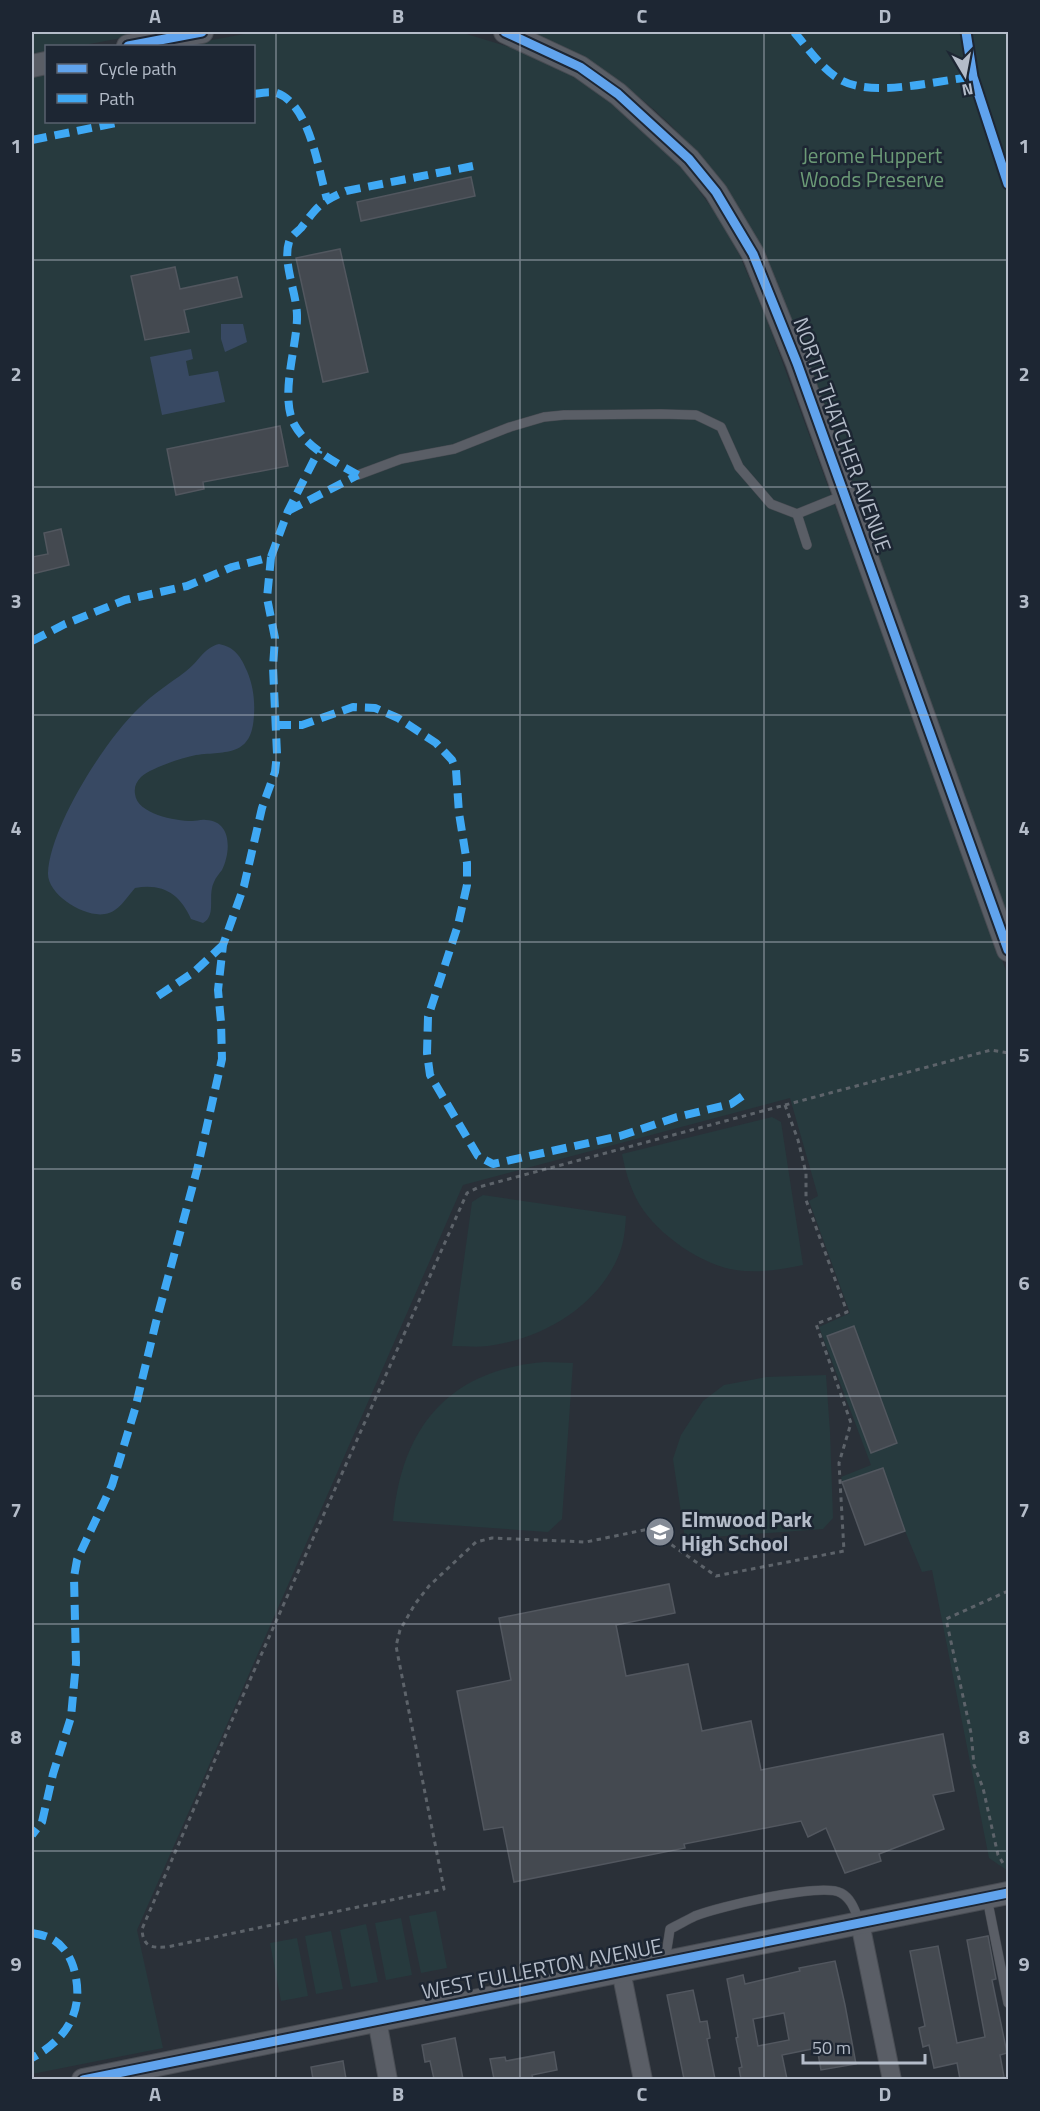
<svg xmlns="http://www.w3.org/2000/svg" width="1040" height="2111" font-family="'Titillium Web',sans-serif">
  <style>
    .green { fill: #273a3e }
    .water { fill: #384963 }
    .building { fill: #444950; stroke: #52575f; stroke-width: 1.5; fill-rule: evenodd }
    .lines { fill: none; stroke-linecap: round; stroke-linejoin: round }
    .service-casing { stroke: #484c53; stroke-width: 10 }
    .minor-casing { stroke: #484c53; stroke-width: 20 }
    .tertiary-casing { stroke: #484c53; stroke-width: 24 }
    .path { stroke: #5d636a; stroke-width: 3; stroke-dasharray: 4.5 4.5; stroke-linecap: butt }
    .service { stroke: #5a5e66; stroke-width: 9 }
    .minor { stroke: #5a5e66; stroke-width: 18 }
    .tertiary { stroke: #5a5e66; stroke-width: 22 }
    .quiet { stroke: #3fa9f5; stroke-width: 8; stroke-dasharray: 15 8; stroke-linecap: butt }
    .cycleway-casing { stroke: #1d2633; stroke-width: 13 }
    .cycleway { stroke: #60a3ed; stroke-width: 9 }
    .grid { fill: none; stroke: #b4bcc9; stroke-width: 1.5; stroke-opacity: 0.55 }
    .labels { text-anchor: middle; stroke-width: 5; stroke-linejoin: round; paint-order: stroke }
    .park-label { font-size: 21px; fill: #6b9a76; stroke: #1d2633 }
    .street-label { font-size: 21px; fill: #b4bcc9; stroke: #1d2633 }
    .poi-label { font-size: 21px; font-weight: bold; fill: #b4bcc9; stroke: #1d2633; text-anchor: start }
    .neatline { fill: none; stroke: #b4bcc9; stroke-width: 2 }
    .grid-label { font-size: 20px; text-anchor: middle; font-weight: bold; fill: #b4bcc9 }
  </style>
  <rect width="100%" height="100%" fill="#2a3038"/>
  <!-- green -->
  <g class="green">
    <polygon points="32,32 153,32 79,46 46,46 46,53 32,56"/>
    <polygon points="255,32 460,32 516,49 557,67 601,94 652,138 686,173 716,214 739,254 765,315 1008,976 1008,1871 989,1858 932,1570 922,1572 905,1531 865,1545 841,1477 871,1465 819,1327 850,1313 809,1201 818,1196 790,1098 463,1185 137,1930 163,2048 32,2074 32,76 46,73 46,122 254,122 254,46 180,46"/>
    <path d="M532,32H1008V923L902,626L703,161C690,146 677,130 662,117C624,81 579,55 532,32Z"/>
    <path d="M772,1117L781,1122L803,1265C780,1270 754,1274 730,1269C695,1261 652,1230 636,1198C629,1184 625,1169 622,1154Z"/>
    <path d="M483,1195L626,1216C625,1230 624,1244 618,1257C597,1306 545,1337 494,1345C480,1348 466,1346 452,1346L472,1202Z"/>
    <path d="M544,1362L573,1363L562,1519L548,1532L393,1521C401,1428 448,1370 544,1362Z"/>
    <polygon points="826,1375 830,1432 833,1518 823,1529 685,1539 673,1459 681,1435 703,1401 724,1385 766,1377"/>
    <polygon points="436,1911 447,1968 421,1973 409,1916"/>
    <polygon points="401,1918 412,1975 386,1980 375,1923"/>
    <polygon points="366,1924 378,1982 351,1987 340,1930"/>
    <polygon points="331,1931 343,1989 316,1994 305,1936"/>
    <polygon points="297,1938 308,1996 281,2001 270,1943"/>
  </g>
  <!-- water -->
  <g class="water">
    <polygon points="221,324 243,324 247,342 225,352 221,339"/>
    <polygon points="191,349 193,359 186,361 189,376 218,371 225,402 162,415 150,357"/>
    <path d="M219,644C235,647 241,657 247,671C253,685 255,700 254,715C252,757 227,751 196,755C181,758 151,768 141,777C136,782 134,787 135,794C137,814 175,821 192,821C197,821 201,819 206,820C232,821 231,852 222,870C219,874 216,877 214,882C207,896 217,915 203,923L191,919C180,894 163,883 135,888C126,898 119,912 105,914C85,918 47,895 48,873C50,827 105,740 139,708C154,693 169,684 185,672C199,662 203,648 219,644Z"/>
  </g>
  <!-- building -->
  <g class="building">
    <polygon points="471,177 475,196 361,221 357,202"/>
    <polygon points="340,249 368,372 323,382 296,258"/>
    <polygon points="175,267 180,289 237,277 242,297 184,310 189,332 145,340 131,276"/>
    <polygon points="280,426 288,466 203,482 204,489 176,495 167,449"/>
    <polygon points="61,529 69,565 32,574 32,557 48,554 44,533"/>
    <polygon points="854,1326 897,1443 871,1453 827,1336"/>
    <polygon points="883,1468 905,1531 865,1545 842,1482"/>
    <polygon points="669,1584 675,1613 616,1625 626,1676 688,1664 702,1731 751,1721 761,1770 943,1734 954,1791 933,1795 944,1829 879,1854 881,1861 845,1873 826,1828 808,1837 801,1821 684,1844 685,1848 514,1882 503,1827 484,1830 457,1691 511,1680 499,1618"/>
    <polygon points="988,1936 996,1979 992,1980 1007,2053 1000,2055 1004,2077 993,2079 960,2079 957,2063 934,2068 929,2045 923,2047 919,2028 925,2026 910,1951 938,1946 957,2043 985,2037 967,1940"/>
    <path d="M835,1961L845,2005L856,2064L821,2070L817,2048L782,2055L787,2079H741L739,2068L742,2067L736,2038L738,2037L727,1979L743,1975L745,1984L800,1971L799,1968ZM784,2013L789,2040L758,2046L753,2019Z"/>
    <polygon points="693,1990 700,2022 707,2021 710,2038 707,2039 715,2079 684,2079 667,1995"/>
    <polygon points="455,2038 463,2079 434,2079 430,2061 425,2062 422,2045"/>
    <polygon points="554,2052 557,2070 532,2075 533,2079 494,2079 490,2059 505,2057 506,2061"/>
    <polygon points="343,2061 346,2079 313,2079 311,2067"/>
  </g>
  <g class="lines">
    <!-- service casing -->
    <g class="service-casing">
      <g id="service">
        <polyline points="358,475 401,459 454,449 510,427 544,417 564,415 661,414 696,415 721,427 739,467 771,504 797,514 844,495"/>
        <polyline points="797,514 807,545"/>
        <polyline points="987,1898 1008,2003"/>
        <path d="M665,1961L670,1929C678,1925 687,1920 695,1916C717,1907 822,1882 841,1893C852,1899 855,1911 860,1923"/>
      </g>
    </g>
    <!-- minor casing -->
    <g class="minor-casing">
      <g id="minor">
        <polyline points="860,1923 892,2080"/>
        <polyline points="621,1971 643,2080"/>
        <polyline points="377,2020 388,2080"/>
      </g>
    </g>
    <!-- tertiary casing -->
    <g class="tertiary-casing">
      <g id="tertiary">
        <polyline points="505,32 580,67 618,94 689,159 716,192 753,254 797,363 1008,950"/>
        <polyline points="128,46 202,32"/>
        <polyline points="32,66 46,63"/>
        <polyline points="83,2080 1008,1893"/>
      </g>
    </g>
    <!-- path -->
    <g class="path">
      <path d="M785,1105L798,1140L806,1173V1200L847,1312L816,1324L851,1423L839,1463L844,1551L716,1576L649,1529L586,1542L492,1538L476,1542L429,1586L415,1604L400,1630L396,1646L444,1889L167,1947C151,1948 143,1947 142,1929L233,1718L467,1193L479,1187Z"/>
      <polyline points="785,1105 991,1050 1008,1053"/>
      <polyline points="1008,1591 946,1619 971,1733 974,1765 983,1788 998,1855 1003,1863 1008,1866"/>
    </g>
    <!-- service -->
    <use href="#service" class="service"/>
    <!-- minor -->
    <use href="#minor" class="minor"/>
    <!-- tertiary -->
    <use href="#tertiary" class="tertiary"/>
    <!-- quiet -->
    <g class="quiet">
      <path d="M794,32C808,48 821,68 839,79C871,99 937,80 973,77"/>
      <path d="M254,94C260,93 270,91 277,93C310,105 318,169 327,199"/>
      <polyline points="32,140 121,122"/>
      <path d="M358,475C335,462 307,448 294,424C280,396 296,350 297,319C298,295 282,264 289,242C291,236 297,232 301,228C318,206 320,202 346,191L473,166"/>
      <polyline points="288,511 358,475"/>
      <polyline points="271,557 288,511 319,450"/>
      <polyline points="32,641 65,624 125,600 187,586 232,567 271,557 267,598 275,638 273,667 277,754 275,772 262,808 244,886 223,945 218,990 221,1022 222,1059 197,1170 156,1322 135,1409 112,1485 77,1560 74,1577 76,1663 71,1717 53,1774 42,1822 32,1835"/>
      <polyline points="276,725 302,725 353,707 375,708 398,718 436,743 452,760 456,770 459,813 467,863 467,885 458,925 428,1017 427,1053 430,1075 478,1156 493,1164 620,1136 677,1117 731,1104 744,1095"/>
      <polyline points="158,996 194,972 223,945"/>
      <path d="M32,1933C37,1934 44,1935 50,1938C61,1943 69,1954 73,1966C86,2007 69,2038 32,2058"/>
    </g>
    <!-- cycleway casing -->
    <g class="cycleway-casing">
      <g id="cycleway">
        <polyline points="505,32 580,67 618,94 689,159 716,192 753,254 797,363 1008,950"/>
        <polyline points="966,32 973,77 1008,184"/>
        <polyline points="128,46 202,32"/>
        <polyline points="83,2080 1008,1893"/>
      </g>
    </g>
    <!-- cycleway -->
    <use href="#cycleway" class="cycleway"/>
  </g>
  <!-- grid -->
  <path class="grid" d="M276,32V2080M520,32V2080M764,32V2080M32,260H1008M32,487H1008M32,715H1008M32,942H1008M32,1169H1008M32,1396H1008M32,1624H1008M32,1851H1008"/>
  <!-- icons -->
  <defs>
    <g id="school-disc" transform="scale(1.5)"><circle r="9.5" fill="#848b96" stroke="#1d2633"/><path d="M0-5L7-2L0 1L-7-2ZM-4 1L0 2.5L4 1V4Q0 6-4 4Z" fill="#fff"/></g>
  </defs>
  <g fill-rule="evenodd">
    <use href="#school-disc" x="660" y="1532"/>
  </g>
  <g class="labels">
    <!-- park labels -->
    <g class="park-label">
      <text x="872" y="163">Jerome Huppert<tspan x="872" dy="24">Woods Preserve</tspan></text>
    </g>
    <!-- street labels -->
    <g class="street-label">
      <text transform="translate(842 435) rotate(70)" y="7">NORTH THATCHER AVENUE</text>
      <text transform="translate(542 1969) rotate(-11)" y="7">WEST FULLERTON AVENUE</text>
    </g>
    <!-- poi labels -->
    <g class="poi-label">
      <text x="681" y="1527">Elmwood Park<tspan x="681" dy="24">High School</tspan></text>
    </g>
  </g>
  <!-- border -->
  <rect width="1040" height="2111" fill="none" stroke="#1d2633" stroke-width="66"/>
  <!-- legend -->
  <rect x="45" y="45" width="210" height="78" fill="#1d2633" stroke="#59626f" stroke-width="1.5"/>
  <rect x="57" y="64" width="30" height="9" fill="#60a3ed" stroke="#59626f" stroke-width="1.5"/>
  <text x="99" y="75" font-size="18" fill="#b4bcc9">Cycle path</text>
  <rect x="57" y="94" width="30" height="9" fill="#3fa9f5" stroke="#59626f" stroke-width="1.5"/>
  <text x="99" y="105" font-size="18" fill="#b4bcc9">Path</text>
  <!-- north arrow -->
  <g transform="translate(965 75) rotate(170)" stroke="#1d2633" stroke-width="4.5" paint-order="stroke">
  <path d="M0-4.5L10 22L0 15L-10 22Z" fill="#b4bcc9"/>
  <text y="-9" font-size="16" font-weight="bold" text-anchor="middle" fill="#b4bcc9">N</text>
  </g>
  <!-- scale -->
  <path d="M803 2054v9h122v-9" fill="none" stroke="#b4bcc9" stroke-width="3"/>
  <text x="812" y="2054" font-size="18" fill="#b4bcc9" stroke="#1d2633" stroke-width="4.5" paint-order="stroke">50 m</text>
  <rect x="33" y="33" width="974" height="2045" class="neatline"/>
  <g class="grid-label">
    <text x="155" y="23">A</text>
    <text x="398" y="23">B</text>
    <text x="642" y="23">C</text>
    <text x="885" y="23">D</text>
    <text x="16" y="153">1</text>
    <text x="1024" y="153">1</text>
    <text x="16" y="381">2</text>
    <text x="1024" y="381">2</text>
    <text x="16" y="608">3</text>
    <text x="1024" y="608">3</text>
    <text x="16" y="835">4</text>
    <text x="1024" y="835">4</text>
    <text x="16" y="1062">5</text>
    <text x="1024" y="1062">5</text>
    <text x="16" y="1290">6</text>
    <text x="1024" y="1290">6</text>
    <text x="16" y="1517">7</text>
    <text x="1024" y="1517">7</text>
    <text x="16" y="1744">8</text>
    <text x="1024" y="1744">8</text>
    <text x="16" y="1971">9</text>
    <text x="1024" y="1971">9</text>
    <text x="155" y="2101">A</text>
    <text x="398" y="2101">B</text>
    <text x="642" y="2101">C</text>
    <text x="885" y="2101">D</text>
  </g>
</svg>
